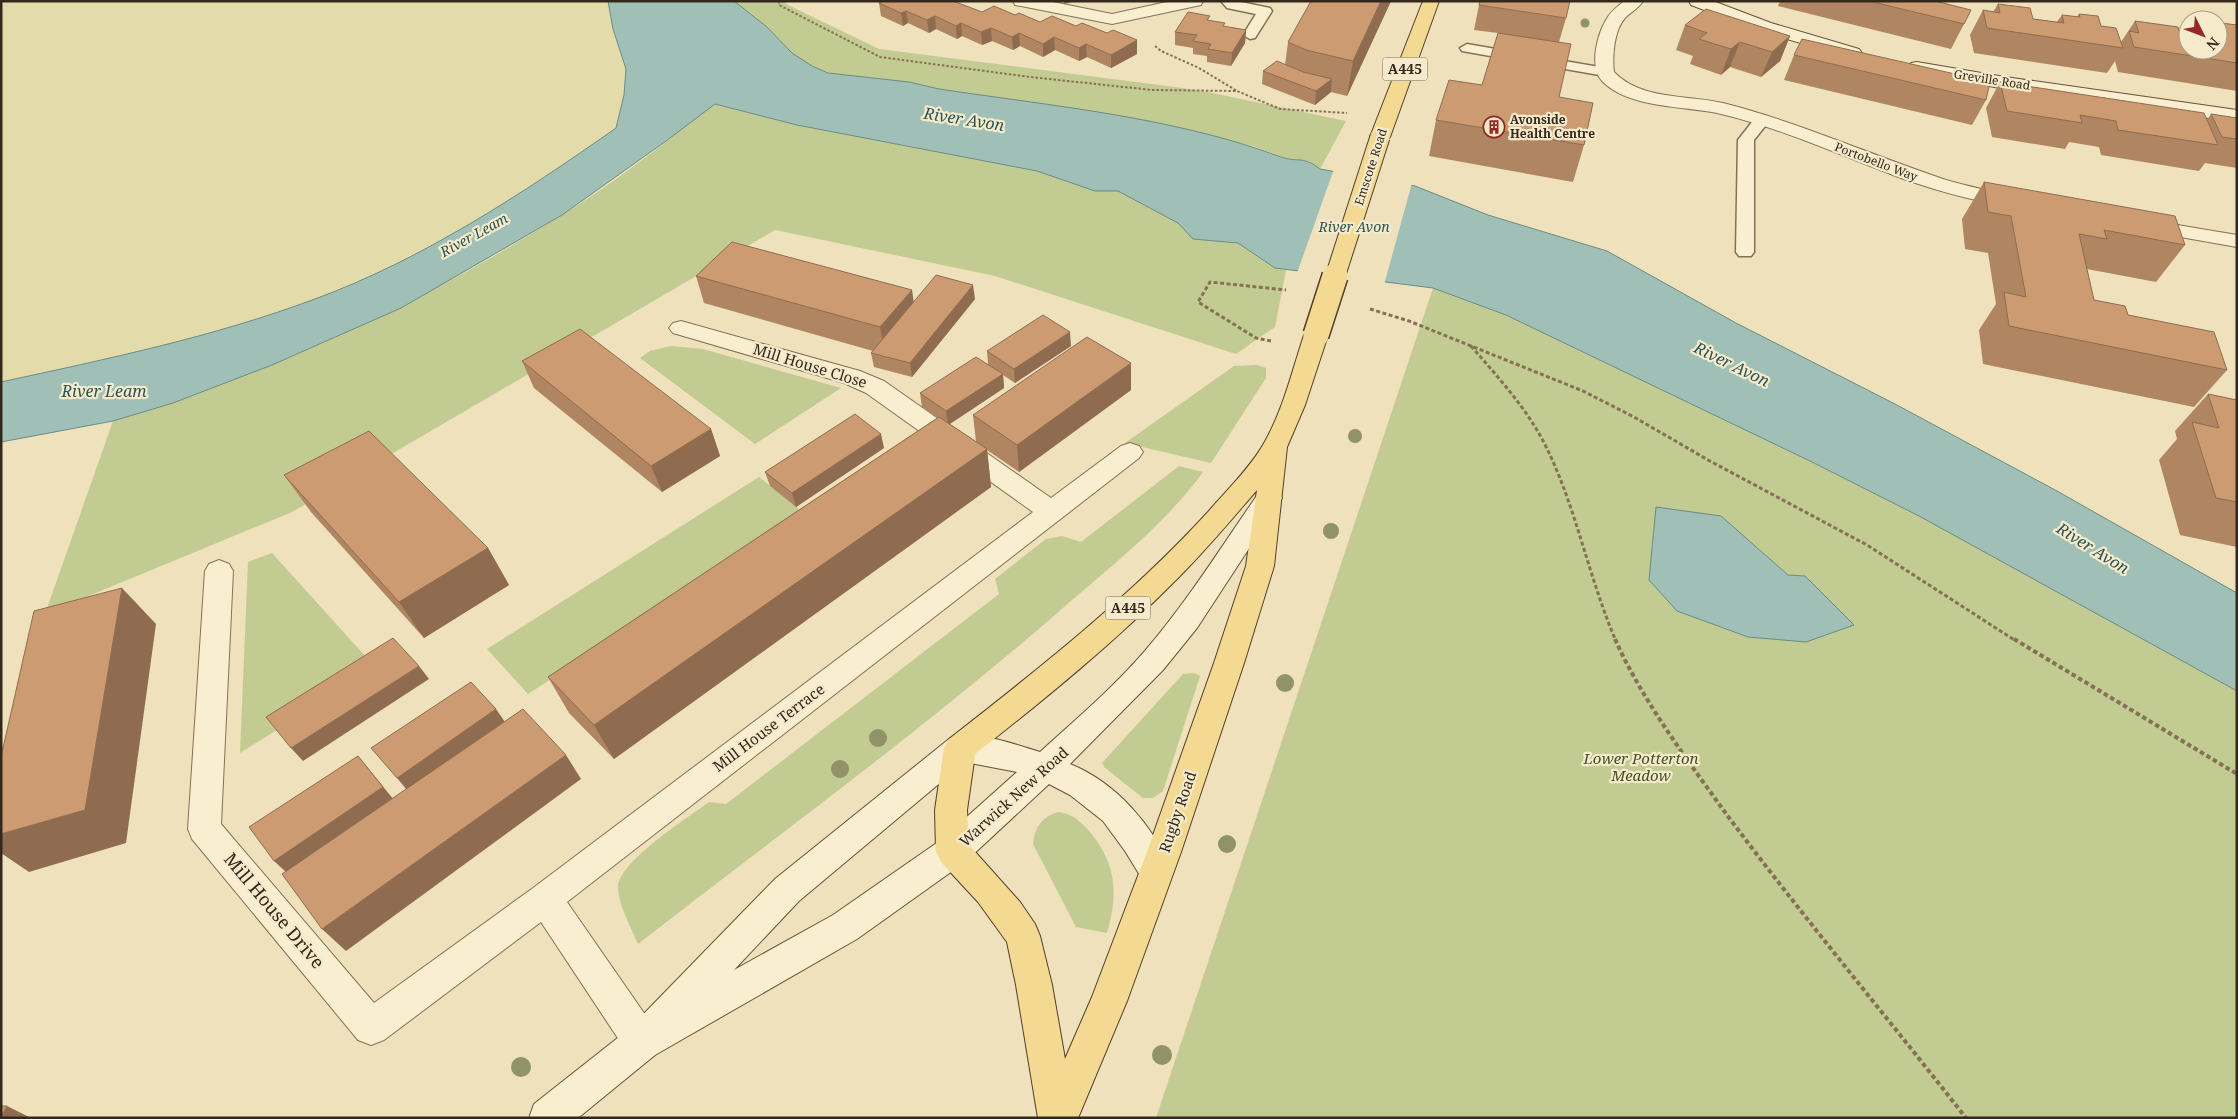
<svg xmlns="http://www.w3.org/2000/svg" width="2238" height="1119" font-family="'Noto Serif',serif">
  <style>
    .farmland { fill: #e3dcaa }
    .green { fill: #c2cb91 }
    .water { fill: #a0bfb7; stroke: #688c84 }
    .pier { fill: #eee1bc }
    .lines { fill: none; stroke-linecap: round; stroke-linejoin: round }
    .lane-casing { stroke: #857156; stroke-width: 3 }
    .street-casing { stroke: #857156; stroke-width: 2 }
    .secondary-casing { stroke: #665239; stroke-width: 2 }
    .primary-casing { stroke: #523f2b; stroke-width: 2 }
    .path-far2 { stroke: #857156; stroke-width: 2; stroke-dasharray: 2.5 2; stroke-linecap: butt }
    .path-far1 { stroke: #857156; stroke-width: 3; stroke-dasharray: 4 2.5; stroke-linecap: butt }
    .path { stroke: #857156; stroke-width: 4; stroke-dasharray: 4.5 3; stroke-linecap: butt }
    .lane { fill: #f9eecf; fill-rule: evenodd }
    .street { fill: #f9eecf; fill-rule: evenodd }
    .secondary { fill: #f9eecf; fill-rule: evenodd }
    .primary { fill: #f3d992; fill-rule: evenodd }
    .primary-bridge-far1-casing { stroke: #523f2b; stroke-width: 21; stroke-linecap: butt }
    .primary-bridge-casing { stroke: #523f2b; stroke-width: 28; stroke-linecap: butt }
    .primary-bridge-far1 { stroke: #f3d992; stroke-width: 19 }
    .primary-bridge { stroke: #f3d992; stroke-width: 25 }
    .tree { fill: #909267 }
    .wall { fill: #af8562 }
    .shaded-wall { fill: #8f6c50 }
    .building { fill: #cc9b72; stroke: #8f6c50 }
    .labels { text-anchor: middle; stroke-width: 4.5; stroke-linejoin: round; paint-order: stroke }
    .far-street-label { font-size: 12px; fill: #34281b; stroke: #f5ebcc }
    .far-poi-label { font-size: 12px; font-weight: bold; fill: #34281b; stroke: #f5ebcc; text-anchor: start }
    .shield { fill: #f5ebcc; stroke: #6e6250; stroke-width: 1 }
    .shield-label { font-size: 14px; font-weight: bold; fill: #34281b }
    .far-water-label { font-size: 14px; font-style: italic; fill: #2a5453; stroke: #f5ebcc }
    .street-label { font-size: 15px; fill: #34281b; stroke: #f5ebcc }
    .park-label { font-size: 15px; font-style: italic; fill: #435121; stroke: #f5ebcc }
    .water-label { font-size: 16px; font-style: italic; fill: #2a5453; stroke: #f5ebcc }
    .near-street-label { font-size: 18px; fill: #34281b; stroke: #f5ebcc }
  </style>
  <rect width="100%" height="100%" fill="#eee1bc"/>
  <!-- farmland -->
  <polygon class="farmland" points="1,1 608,1 613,29 626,69 626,83 616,128 511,199 448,236 378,272 316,299 227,330 137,352 1,382"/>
  <!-- green -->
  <g class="green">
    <polygon points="734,1 785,1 786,4 879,49 1198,90 1346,121 1320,169 1309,161 1285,158 1256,147 1143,121 939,89 909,82 828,73 812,66 792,53 767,27"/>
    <path d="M715,104L797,125L1037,171L1095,191H1118L1178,223L1193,239L1238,243L1275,268L1286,270L1275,327L1236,354L995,276L775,230L292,512L45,614L113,421C271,374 422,303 562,215C598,193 633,167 667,141C682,129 697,112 715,104Z"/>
    <polygon points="1433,288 1506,315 1812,462 1919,516 2237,691 2237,1118 1156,1118"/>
    <polygon points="671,346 703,349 841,388 755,444 640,358 650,351"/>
    <polygon points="1257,365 1266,368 1266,378 1211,463 1125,443 1234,366"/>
    <path d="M1179,466L1203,472C1163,527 1107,569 1056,614C923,730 778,835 638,944C631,927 620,908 618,890C614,864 689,817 709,802L726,804L999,594L995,579L1046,539L1062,536L1081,542Z"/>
    <polygon points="759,477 805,514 528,694 487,649"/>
    <polygon points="272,553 376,668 240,753 248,562"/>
    <polygon points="1194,673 1200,676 1163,791 1153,798 1143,798 1104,767 1102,763 1183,674"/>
    <path d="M1059,812C1074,815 1080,821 1090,832C1117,865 1118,894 1107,933L1076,927L1033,844C1034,827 1043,816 1059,812Z"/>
  </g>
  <!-- water -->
  <g class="water">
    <path d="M608,1H734L767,27L792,53L812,66L828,73L909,82L939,89C1052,106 1174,117 1281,157C1299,163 1302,155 1320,169L1415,186L1488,215L1607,251L1736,323L1895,404L2057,491L2237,593V691L1919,516L1812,462L1506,315L1433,288L1275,268L1238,243L1193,239L1178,223L1118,191H1095L1037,171L797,125L715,104L666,141L562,215L401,308L272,365L173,403L113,421L1,442V382C107,359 213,337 315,299C423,259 522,194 616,128L624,95L626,69L613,29Z"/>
    <polygon points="1656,507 1721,516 1788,575 1805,576 1854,625 1806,642 1748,637 1677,611 1649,580"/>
  </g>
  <!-- pier -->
  <polygon class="pier" points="1334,169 1412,183 1384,285 1297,273"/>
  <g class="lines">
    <!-- lane casing -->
    <g class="lane-casing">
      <g id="lane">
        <polygon points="1221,1 1236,1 1270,8 1272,11 1255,38 1250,39 1243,35 1256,14 1227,8"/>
        <polygon points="1467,44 1605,68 1610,69 1612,72 1610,75 1605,76 1462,51 1460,48"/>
        <polygon points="1762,115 1768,117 1770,120 1754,140 1754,252 1751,256 1739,256 1736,252 1738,140 1756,117"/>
      </g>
    </g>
    <!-- street casing -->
    <g class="street-casing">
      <g id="street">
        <polygon points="1013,1 1048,1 1112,14 1171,1 1203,1 1201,5 1112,24 1021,6 1015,5"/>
        <path d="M1624,1H1643C1639,8 1631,12 1625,18C1614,30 1612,57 1614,72C1640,100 1689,95 1723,103C1798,122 1869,154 1943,179C1968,187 1994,191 2020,198L2023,202L2020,206L2013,208C1972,200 1932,190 1893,175C1835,153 1778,127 1717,113C1683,106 1628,108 1602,81C1589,67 1597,35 1606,20C1610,12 1617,7 1624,1Z"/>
        <polygon points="2142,219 2237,235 2237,247 2135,229 2131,225 2135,221"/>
        <polygon points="681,321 860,371 884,381 1051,498 1121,446 1130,443 1139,446 1143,452 1139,458 567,902 655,1029 660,1042 655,1055 642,1060 629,1055 541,922 384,1040 371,1045 358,1040 192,839 188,829 205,571 209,564 219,560 229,564 233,571 221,824 374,1003 533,888 1033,512 866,393 844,383 673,333 669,328 673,323"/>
      </g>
    </g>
    <!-- secondary casing -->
    <g class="secondary-casing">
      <g id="secondary">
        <polygon points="1689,1 1713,1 1771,23 1859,49 1862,53 1859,57 1853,58 1759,31 1691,5"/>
        <polygon points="1917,62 2005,77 2237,110 2237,122 2005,89 1911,71 1908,67 1911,63"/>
        <path d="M1269,488L1278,491L1282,498L1197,628L1163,670L1070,764C1117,783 1152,825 1173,871L1168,882L1156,886L1144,882L1125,851L1103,821L1070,795L1049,784L965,862L857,939L655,1055L578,1118H529L534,1104L629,1029L775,879L949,739C976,729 1013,744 1040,752C1075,720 1113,688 1144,652C1187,602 1222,546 1260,491ZM965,762L1017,772L941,840L833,915L734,970L799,901Z"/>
      </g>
    </g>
    <!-- primary casing -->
    <g class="primary-casing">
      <g id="primary">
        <polygon points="1423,1 1439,1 1390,137 1387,141 1380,143 1373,141 1370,137"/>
        <path d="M1316,328L1324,330L1328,335L1305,405L1287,447L1274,566L1244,663L1181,852L1127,1001L1078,1118H1038L1016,985L1007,942L978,902L941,862L936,851L935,810L944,748L949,739C1040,668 1130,597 1208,512C1226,491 1249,469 1263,445C1283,411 1292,371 1304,335L1308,330ZM1257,490L1246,566L1214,663L1147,852L1092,997L1065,1059L1052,985L1040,936L1035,924L1020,902L969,845L967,810L975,754C1045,699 1115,642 1178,578C1206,550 1231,520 1257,490Z"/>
      </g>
    </g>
    <!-- path-far2 -->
    <g class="path-far2">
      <polyline points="779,1 779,5 880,57 1030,77 1152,90 1237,91 1280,109 1347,113"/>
      <polyline points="1155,46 1161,51 1199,68 1237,91"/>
    </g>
    <!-- path-far1 -->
    <g class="path-far1">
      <polyline points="1370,309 1409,321 1583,391 1634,417 1708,460 1867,545 2016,641"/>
      <polyline points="1271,341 1256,338 1198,302 1210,282 1286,290"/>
      <path d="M1471,346C1496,375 1522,403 1541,437C1575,500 1587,574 1616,641"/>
    </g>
    <!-- path -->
    <g class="path">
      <path d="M1615,639C1642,700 1688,761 1727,815C1804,918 1887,1017 1966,1118"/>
      <polyline points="2014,639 2237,774"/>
    </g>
    <!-- lane -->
    <use href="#lane" class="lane"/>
    <!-- street -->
    <use href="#street" class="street"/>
    <!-- secondary -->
    <use href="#secondary" class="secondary"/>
    <!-- primary -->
    <use href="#primary" class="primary"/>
    <!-- primary-bridge-far1 casing -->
    <g class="primary-bridge-far1-casing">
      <polyline id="primary-bridge-far1" points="1335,277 1380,137"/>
    </g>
    <!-- primary-bridge casing -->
    <g class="primary-bridge-casing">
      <polyline id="primary-bridge" points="1316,335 1335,276"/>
    </g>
    <!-- primary-bridge-far1 -->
    <use href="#primary-bridge-far1" class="primary-bridge-far1"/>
    <!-- primary-bridge -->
    <use href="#primary-bridge" class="primary-bridge"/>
  </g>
  <!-- trees -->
  <g class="tree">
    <circle cx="1585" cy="23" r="4.5"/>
    <circle cx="1355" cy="436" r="7"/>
    <circle cx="1331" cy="531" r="8"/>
    <circle cx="1285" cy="683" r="9"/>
    <circle cx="878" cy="738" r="9"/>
    <circle cx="840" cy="769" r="9"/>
    <circle cx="1227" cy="844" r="9"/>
    <circle cx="1162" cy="1055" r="10"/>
    <circle cx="521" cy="1067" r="10"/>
  </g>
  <!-- wall -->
  <g class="wall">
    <polygon points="1391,1 1347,96 1331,92 1315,105 1262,84 1263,71 1285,65 1288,42"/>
    <polygon points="1780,1 1935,1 1964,24 1951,49 1778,6"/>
    <polygon points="879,3 1015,15 1040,22 1137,54 1111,68 1087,57 1079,61 1055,50 1043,57 1020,46 1013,50 992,41 982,45 962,36 957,39 936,29 929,33 908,23 903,26 881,16"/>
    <polygon points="1998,4 2033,19 2057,22 2062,15 2077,17 2079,14 2101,26 2121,42 2135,21 2218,50 2218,27 2221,23 2237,25 2237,91 2118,72 2115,61 2107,73 1974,53 1970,35 1983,10 1993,12"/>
    <polygon points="1479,5 1566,18 1559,42 1559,97 1584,145 1573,182 1429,156 1436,120 1482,85 1498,33 1474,30"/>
    <polygon points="1210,21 1225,27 1246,30 1245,43 1231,66 1207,62 1207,56 1193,54 1193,48 1175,45 1175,32"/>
    <polygon points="1685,25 1790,36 1780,61 1761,77 1730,67 1721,75 1690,64 1693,56 1676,50"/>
    <polygon points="1794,55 1986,100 1972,125 1784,80"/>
    <polygon points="2000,82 2207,120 2211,114 2237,118 2237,168 2205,163 2199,171 2101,155 2099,147 2069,142 2065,149 1992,137 1986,108"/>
    <polygon points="1984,182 2185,245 2156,282 2087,269 2094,300 2128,315 2227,370 2194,407 1983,364 1979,330 1996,304 1988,253 1965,249 1962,219"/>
    <polygon points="696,276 914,302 975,299 912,377 874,367 871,353 873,351 704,303"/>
    <polygon points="1071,346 1015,383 1003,375 1004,388 950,424 976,442 973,415 1131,390 1019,472 987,450 991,487 614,759 569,713 548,677 937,418 922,407 920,393 988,364 987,351"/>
    <polygon points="522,361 711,429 720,456 662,492 534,388"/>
    <polygon points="2208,394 2237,400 2237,547 2180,535 2159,460 2177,439 2175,431"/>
    <polygon points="884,448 796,507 770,486 765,472"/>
    <polygon points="284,475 488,548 509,585 424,638 311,512"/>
  </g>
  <!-- shaded-wall -->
  <g class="shaded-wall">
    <polygon points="1064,1 1075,1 1064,4"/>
    <polygon points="1381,1 1391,1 1347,96 1353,61"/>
    <polygon points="906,11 908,23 903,26 901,13"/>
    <polygon points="935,16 936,29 929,33 927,20"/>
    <polygon points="961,23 962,36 957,39 956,26"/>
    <polygon points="991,28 992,41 982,45 981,32"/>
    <polygon points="1246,30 1245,43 1231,66 1232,53"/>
    <polygon points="1019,33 1020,46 1013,50 1012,37"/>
    <polygon points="1790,36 1780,61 1761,77 1772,52"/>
    <polygon points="1054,37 1055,50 1043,57 1043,44"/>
    <polygon points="1137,40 1137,54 1111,68 1111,55"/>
    <polygon points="1740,42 1730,67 1721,75 1731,49"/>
    <polygon points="1086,44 1087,57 1079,61 1079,48"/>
    <polygon points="1332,79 1331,92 1315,105 1316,91"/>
    <polygon points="973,285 975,299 912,377 910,363"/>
    <polygon points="912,290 916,317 885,354 880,327"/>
    <polygon points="1070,332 1071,346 1015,383 1014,369"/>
    <polygon points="1131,363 1131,390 1019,472 1017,445"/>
    <polygon points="1003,374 1004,388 948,425 946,411"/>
    <polygon points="711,429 720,456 662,492 651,466"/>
    <polygon points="881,434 884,448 796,507 792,493"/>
    <polygon points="987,449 991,487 614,759 594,725"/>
    <polygon points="488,548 509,585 424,638 399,602"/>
    <polygon points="122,588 156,624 126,843 29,872 1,853 1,834"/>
    <polygon points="419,666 429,679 303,761 291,748"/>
    <polygon points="496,709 505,722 407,790 397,778"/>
    <polygon points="566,755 581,779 346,951 322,929"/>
    <polygon points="358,756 394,800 287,873 274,861"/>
    <polygon points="7,1106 31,1118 1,1118"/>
  </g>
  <!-- building -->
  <g class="building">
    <polygon points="884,1 953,1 982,12 994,6 1015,15 1019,13 1040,22 1052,16 1076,26 1082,23 1107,33 1113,30 1137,40 1111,55 1086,44 1079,48 1054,37 1043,44 1019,33 1012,37 991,28 981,32 961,23 956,26 935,16 927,20 906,11 901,13 879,3"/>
    <polygon points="1311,1 1381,1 1353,61 1306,50 1288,42"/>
    <polygon points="1480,1 1570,1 1566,18 1479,5"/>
    <polygon points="1869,1 1935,1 1971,10 1964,24"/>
    <polygon points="1998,4 2030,8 2033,19 2064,23 2062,15 2080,17 2079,14 2098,16 2101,26 2116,28 2123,48 1987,28 1983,10 2000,13"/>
    <polygon points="1706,9 1790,36 1772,52 1740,42 1731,49 1699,39 1707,33 1685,25"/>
    <polygon points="1188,12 1210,16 1207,20 1225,23 1223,26 1246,30 1232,53 1208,49 1211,44 1193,41 1197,35 1175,32"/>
    <polygon points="2135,21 2178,27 2181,37 2188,38 2188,50 2218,50 2218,32 2225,33 2221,23 2237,25 2237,63 2134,47 2129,31 2139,33"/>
    <polygon points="1498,33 1571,44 1559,97 1593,103 1584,145 1436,120 1449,80 1482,85"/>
    <polygon points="1802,39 1990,82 1986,100 1794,55"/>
    <polygon points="1277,61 1303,72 1332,79 1316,91 1263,71"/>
    <polygon points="2000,82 2204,113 2218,145 2118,130 2116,121 2080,115 2082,123 2007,111"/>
    <polygon points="2211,114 2237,118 2237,139 2222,137"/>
    <polygon points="1984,182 2175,216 2185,245 2104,230 2107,239 2079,234 2094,300 2125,306 2128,315 2214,332 2227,370 2009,326 2004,292 2026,297 2011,216 1988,212"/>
    <polygon points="732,242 912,290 880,327 696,276"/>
    <polygon points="936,275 973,285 910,363 871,353"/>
    <polygon points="1043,315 1070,332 1014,369 987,351"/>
    <polygon points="580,329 711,429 651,466 522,361"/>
    <polygon points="1087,337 1131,363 1017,445 973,415"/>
    <polygon points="976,357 1003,374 946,411 920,393"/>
    <polygon points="2208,394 2237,400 2237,502 2216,498 2192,422 2219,428"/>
    <polygon points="855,414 881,434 792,493 765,472"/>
    <polygon points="939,417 987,449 594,725 548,677"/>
    <polygon points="369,431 488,548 399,602 284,475"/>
    <polygon points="122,588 85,810 1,834 1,757 34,611"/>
    <polygon points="393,638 419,666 291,748 266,717"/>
    <polygon points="471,682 496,709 397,778 371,748"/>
    <polygon points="523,709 566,755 322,929 282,874"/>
    <polygon points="358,756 383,787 274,861 249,827"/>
    <polygon points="1,1106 7,1106 1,1117"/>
  </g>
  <!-- icons -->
  <defs>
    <g id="building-ring" transform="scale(1.125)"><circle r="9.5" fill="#f5ebcc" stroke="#942a26" stroke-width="1.5"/><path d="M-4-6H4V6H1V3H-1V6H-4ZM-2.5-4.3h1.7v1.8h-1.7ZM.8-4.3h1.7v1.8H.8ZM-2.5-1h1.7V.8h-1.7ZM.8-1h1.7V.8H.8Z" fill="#942a26"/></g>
  </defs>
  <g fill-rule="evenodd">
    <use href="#building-ring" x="1494" y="127"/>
  </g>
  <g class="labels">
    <!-- far-street labels -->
    <g class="far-street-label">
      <text transform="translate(1992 80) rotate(9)" y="4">Greville Road</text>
      <text transform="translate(1876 162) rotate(21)" y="4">Portobello Way</text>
      <text transform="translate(1371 167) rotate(-72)" y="4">Emscote Road</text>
    </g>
    <!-- far-poi labels -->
    <g class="far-poi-label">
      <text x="1510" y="124">Avonside<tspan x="1510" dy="14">Health Centre</tspan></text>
    </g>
    <!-- shield labels -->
    <g class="shield">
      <rect x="1382.5" y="57.5" width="45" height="23" rx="4"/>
      <rect x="1105.5" y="596.5" width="45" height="23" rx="4"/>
    </g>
    <g class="shield-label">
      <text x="1405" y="74">A445</text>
      <text x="1128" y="613">A445</text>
    </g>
    <!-- far-water labels -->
    <g class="far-water-label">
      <text x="1354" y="232">River Avon</text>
      <text transform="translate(474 235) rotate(-29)" y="5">River Leam</text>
    </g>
    <!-- street labels -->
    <g class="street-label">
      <text transform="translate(810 366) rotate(17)" y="5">Mill House Close</text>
      <text transform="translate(769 728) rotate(-37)" y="5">Mill House Terrace</text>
      <text transform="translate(1014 797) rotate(-42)" y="5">Warwick New Road</text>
      <text transform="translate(1178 812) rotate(-71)" y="5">Rugby Road</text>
    </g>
    <!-- park labels -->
    <g class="park-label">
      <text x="1641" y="764">Lower Potterton<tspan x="1641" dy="17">Meadow</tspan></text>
    </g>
    <!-- water labels -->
    <g class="water-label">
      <text transform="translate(964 119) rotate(9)" y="6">River Avon</text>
      <text transform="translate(1732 364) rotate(26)" y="6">River Avon</text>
      <text x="104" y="397">River Leam</text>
      <text transform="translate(2093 548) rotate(32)" y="6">River Avon</text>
    </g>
    <!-- near-street labels -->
    <g class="near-street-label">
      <text transform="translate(274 911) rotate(50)" y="6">Mill House Drive</text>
    </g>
  </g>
  <!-- border -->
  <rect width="2238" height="1119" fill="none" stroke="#34281b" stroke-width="5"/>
  <!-- north arrow -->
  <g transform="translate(2203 35) rotate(132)"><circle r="24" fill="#f5ebcc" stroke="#a89d85"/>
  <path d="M0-4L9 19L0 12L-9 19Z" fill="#942a26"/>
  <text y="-8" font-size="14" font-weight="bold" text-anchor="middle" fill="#34281b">N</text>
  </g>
</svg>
